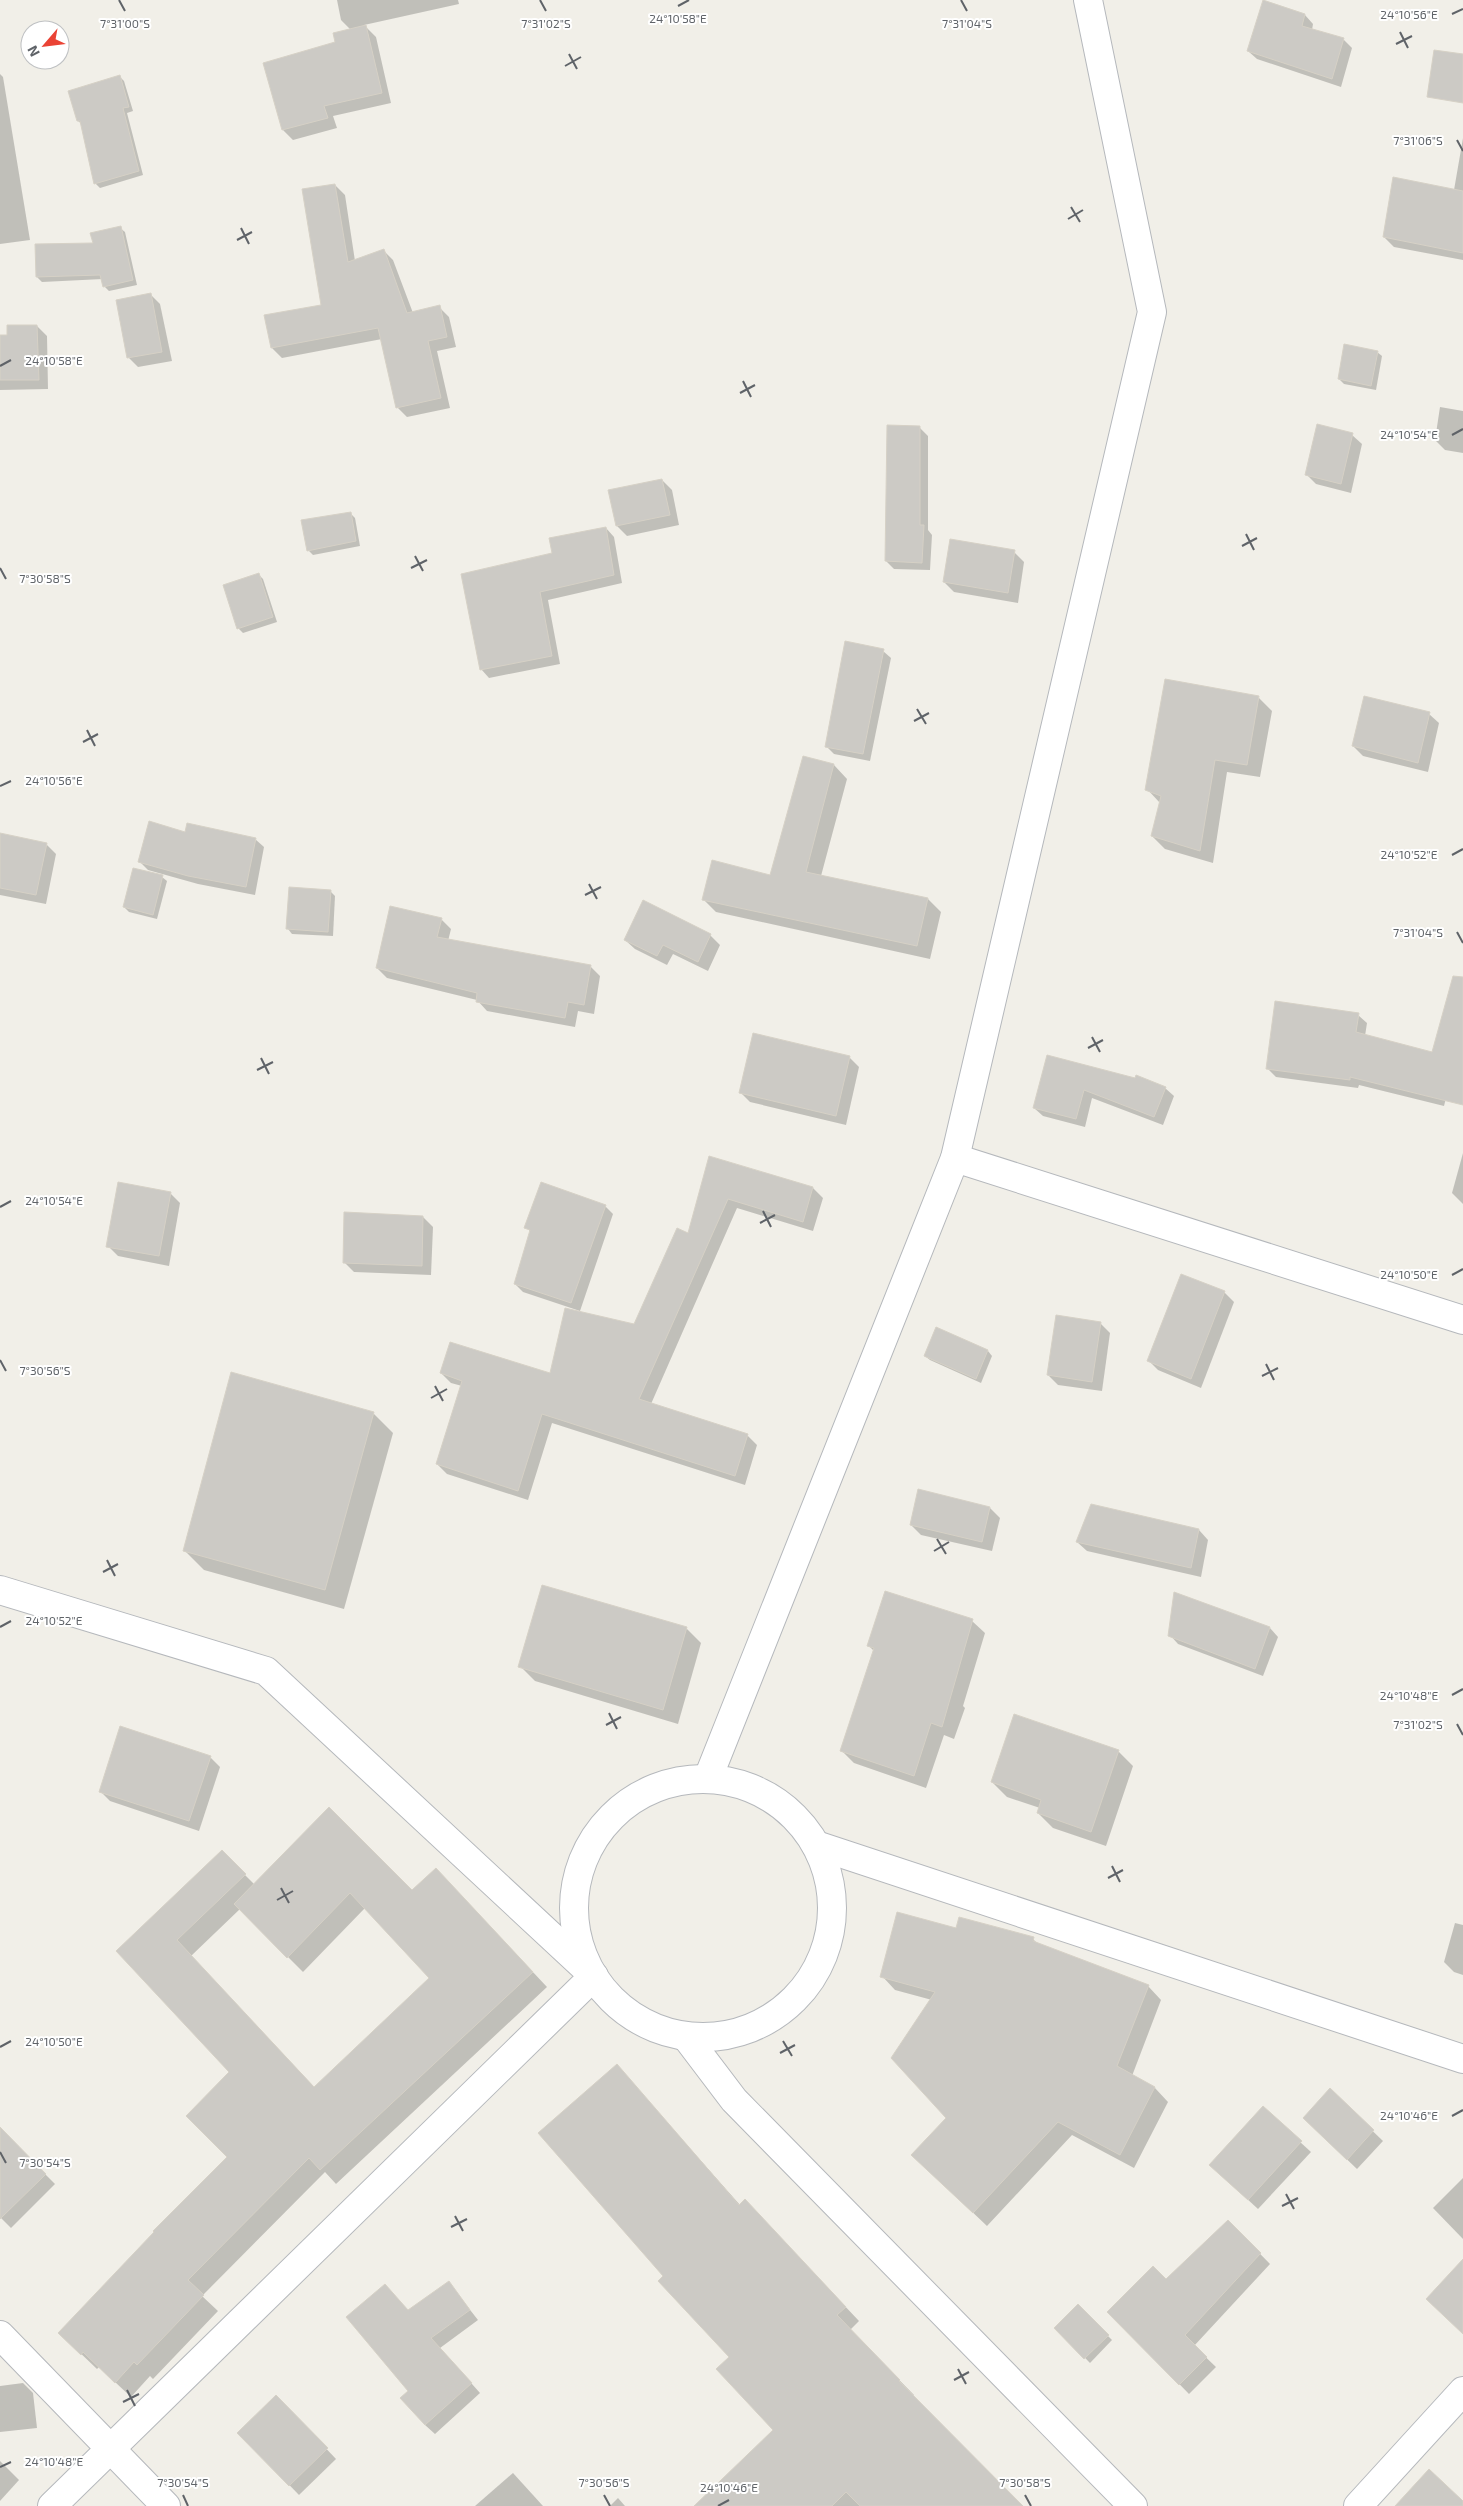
<svg xmlns="http://www.w3.org/2000/svg" width="1463" height="2506" font-family="'Exo 2',sans-serif">
  <style>
    .shadow { fill: #0003; fill-rule: evenodd }
    .building { fill: #cccac5; stroke: #d6d1c6 }
    .lines { fill: none; stroke-linecap: round; stroke-linejoin: round }
    .minor-casing { stroke: #b5b8bc; stroke-width: 30 }
    .minor { stroke: #fff; stroke-width: 28 }
    .ticks { fill: none; stroke: #5f6368; stroke-width: 2 }
    .ticks-label { font-size: 12px; text-anchor: middle; fill: #5f6368; stroke: #fff; stroke-width: 4; stroke-linejoin: round; paint-order: stroke }
  </style>
  <rect width="100%" height="100%" fill="#f1efe8"/>
  <!-- shadow -->
  <g class="shadow">
    <polygon points="337,0 458,0 459,4 364,25 376,37 391,103 333,116 337,128 293,140 283,130 264,64 337,43 351,30 341,20"/>
    <polygon points="1264,1 1305,15 1313,24 1312,30 1344,40 1352,48 1341,87 1257,59 1248,51"/>
    <polygon points="0,74 3,77 30,240 0,244"/>
    <polygon points="120,77 124,81 133,111 127,113 143,175 100,188 95,183 82,124 78,121"/>
    <polygon points="1463,138 1463,260 1394,247 1384,237 1454,190"/>
    <polygon points="335,185 345,195 355,261 383,250 393,260 413,313 439,307 449,317 456,347 437,351 450,408 407,417 397,407 382,339 282,358 272,348 323,306"/>
    <polygon points="120,228 125,232 137,285 109,291 104,286 103,279 42,282 37,277"/>
    <polygon points="150,294 160,304 172,361 138,367 128,357"/>
    <polygon points="37,326 47,336 48,389 0,390 0,337 8,336"/>
    <polygon points="1377,352 1382,356 1376,390 1344,384 1339,379"/>
    <polygon points="1440,407 1463,411 1463,453 1445,450 1435,440"/>
    <polygon points="919,427 928,436 928,530 932,535 930,570 894,569 886,561"/>
    <polygon points="1352,435 1362,444 1351,493 1316,484 1306,474"/>
    <polygon points="662,480 672,490 679,525 627,536 617,526"/>
    <polygon points="350,513 355,518 360,546 313,555 308,550"/>
    <polygon points="606,528 614,537 622,583 548,600 560,664 489,678 481,669 554,554"/>
    <polygon points="1014,552 1024,562 1018,603 954,592 944,582"/>
    <polygon points="259,575 263,579 277,622 243,633 238,628"/>
    <polygon points="883,651 891,658 870,761 834,754 826,746"/>
    <polygon points="1259,698 1272,711 1260,777 1227,772 1213,863 1165,849 1152,836 1160,803 1147,789"/>
    <polygon points="1429,714 1439,723 1428,772 1363,756 1353,746"/>
    <polygon points="804,757 834,765 847,779 821,876 928,899 941,912 930,959 716,912 703,899 771,877"/>
    <polygon points="186,833 255,839 264,847 255,895 198,884 148,870 140,862"/>
    <polygon points="0,834 46,844 56,854 46,904 0,895"/>
    <polygon points="162,877 167,881 157,919 129,912 124,907"/>
    <polygon points="330,891 335,896 333,936 292,934 288,929"/>
    <polygon points="441,919 451,929 448,941 590,966 600,976 594,1014 578,1011 575,1027 487,1011 477,1000 387,978 377,968"/>
    <polygon points="710,935 720,945 708,971 673,954 667,965 635,949 625,940"/>
    <polygon points="1358,1015 1367,1023 1365,1036 1454,1066 1444,1106 1359,1085 1358,1088 1276,1077 1267,1068"/>
    <polygon points="849,1057 859,1067 846,1125 750,1102 740,1092"/>
    <polygon points="1048,1057 1165,1088 1174,1096 1163,1125 1092,1098 1085,1127 1043,1116 1034,1108"/>
    <polygon points="1463,1153 1463,1204 1452,1193"/>
    <polygon points="710,1158 813,1188 823,1198 813,1231 737,1208 651,1404 747,1435 757,1445 745,1485 552,1423 528,1500 447,1474 437,1464 462,1386 451,1383 441,1373 551,1375 635,1326 689,1234"/>
    <polygon points="170,1193 180,1203 169,1266 118,1256 108,1246"/>
    <polygon points="605,1206 613,1214 580,1311 523,1292 515,1284 531,1232 526,1227"/>
    <polygon points="423,1217 433,1227 431,1275 354,1272 344,1262"/>
    <polygon points="1224,1292 1234,1302 1201,1388 1158,1370 1148,1360"/>
    <polygon points="1100,1323 1110,1333 1102,1391 1058,1385 1048,1375"/>
    <polygon points="937,1329 988,1351 992,1356 981,1383 930,1360 925,1356"/>
    <polygon points="373,1413 393,1433 344,1609 204,1570 184,1550"/>
    <polygon points="990,1508 1000,1518 992,1551 921,1535 911,1525"/>
    <polygon points="1199,1530 1208,1540 1201,1577 1087,1551 1077,1542"/>
    <polygon points="1175,1593 1270,1628 1278,1637 1263,1676 1178,1644 1170,1635"/>
    <polygon points="972,1621 985,1633 963,1706 965,1708 954,1739 944,1735 926,1788 854,1763 841,1750 874,1651 869,1646"/>
    <polygon points="686,1628 701,1643 678,1724 535,1681 520,1666"/>
    <polygon points="1015,1716 1119,1752 1133,1766 1106,1846 1053,1828 1038,1813 1040,1808 1007,1797 992,1782"/>
    <polygon points="210,1757 220,1767 199,1831 110,1801 100,1791"/>
    <path d="M222,1852L255,1885L412,1892L451,1885L547,1987L336,2184L325,2172L202,2296L218,2311L153,2379L150,2376L131,2397L99,2367L97,2369L75,2348L229,2157L231,2072L118,1951ZM365,1908L431,1979L315,2088L191,1956L240,1909L303,1972Z"/>
    <polygon points="1455,1923 1463,1925 1463,1975 1454,1972 1444,1962"/>
    <polygon points="957,1930 1033,1939 1039,1945 1148,1986 1161,2000 1132,2076 1155,2088 1168,2102 1134,2168 1072,2135 987,2226 926,2168 948,2118 932,2000 895,1990 882,1976"/>
    <polygon points="617,2066 740,2205 759,2215 859,2321 850,2330 914,2395 912,2396 1021,2506 727,2506 775,2430 731,2357 665,2276"/>
    <polygon points="1330,2090 1383,2141 1357,2169 1314,2128"/>
    <polygon points="1263,2108 1311,2152 1258,2209 1221,2175"/>
    <polygon points="0,2129 55,2184 11,2228 0,2217"/>
    <polygon points="1463,2178 1463,2239 1433,2208"/>
    <polygon points="1228,2221 1270,2264 1194,2346 1216,2367 1189,2394 1109,2312 1166,2280"/>
    <polygon points="449,2283 478,2320 440,2348 480,2393 435,2434 425,2425 385,2285 408,2311"/>
    <polygon points="1078,2306 1112,2340 1090,2363 1056,2328"/>
    <polygon points="23,2383 33,2393 37,2428 0,2432 0,2386"/>
    <polygon points="286,2406 336,2459 299,2495 239,2433"/>
    <polygon points="0,2461 19,2480 0,2501"/>
    <polygon points="513,2473 543,2506 475,2506"/>
    <polygon points="618,2498 625,2506 610,2506"/>
  </g>
  <!-- building -->
  <g class="building">
    <polygon points="1263,0 1305,14 1302,26 1344,38 1332,79 1247,51"/>
    <polygon points="366,25 382,93 324,106 328,118 282,130 263,63 335,42 333,33"/>
    <polygon points="1434,50 1463,54 1463,103 1427,97"/>
    <polygon points="120,75 129,107 123,108 139,171 94,184 80,121 77,121 68,91"/>
    <polygon points="1393,177 1463,191 1463,253 1383,237"/>
    <polygon points="335,184 348,262 384,249 407,313 440,305 447,337 428,341 441,398 396,408 378,328 271,348 264,315 321,305 302,189"/>
    <polygon points="121,226 133,280 103,287 100,275 36,277 35,244 93,243 90,233"/>
    <polygon points="151,293 162,352 127,358 116,300"/>
    <polygon points="7,325 37,325 39,380 0,380 0,335 7,335"/>
    <polygon points="1344,344 1378,351 1371,386 1338,379"/>
    <polygon points="1317,424 1353,433 1341,484 1305,475"/>
    <polygon points="887,425 920,426 920,525 924,525 922,563 885,561"/>
    <polygon points="662,479 670,515 616,526 608,490"/>
    <polygon points="351,512 356,541 307,551 301,520"/>
    <polygon points="606,527 614,575 540,592 552,656 480,670 461,574 552,553 549,538"/>
    <polygon points="950,539 1015,550 1008,593 943,582"/>
    <polygon points="259,573 273,617 237,629 223,585"/>
    <polygon points="845,641 884,649 863,754 825,747"/>
    <polygon points="1165,679 1259,696 1247,765 1215,760 1200,851 1151,836 1161,796 1145,790"/>
    <polygon points="1364,696 1430,712 1418,763 1352,746"/>
    <polygon points="803,756 834,764 806,872 928,898 917,946 702,900 712,860 770,875"/>
    <polygon points="149,821 185,832 187,823 256,838 246,887 188,876 138,862"/>
    <polygon points="0,833 47,843 36,895 0,888"/>
    <polygon points="133,868 163,875 153,915 123,907"/>
    <polygon points="289,887 331,890 328,932 286,929"/>
    <polygon points="643,900 711,934 698,962 663,945 657,956 624,940"/>
    <polygon points="390,906 442,918 437,937 591,965 584,1005 568,1002 565,1018 476,1002 477,993 376,968"/>
    <polygon points="1453,976 1463,977 1463,1105 1350,1077 1350,1080 1266,1069 1275,1001 1359,1013 1356,1032 1432,1052"/>
    <polygon points="753,1033 850,1056 836,1116 739,1093"/>
    <polygon points="1047,1055 1135,1078 1136,1075 1166,1087 1154,1117 1084,1090 1076,1119 1033,1108"/>
    <polygon points="709,1156 813,1187 803,1222 728,1199 639,1399 748,1434 735,1476 542,1414 518,1491 436,1464 462,1381 440,1373 450,1342 550,1373 565,1308 634,1324 677,1228 688,1233"/>
    <polygon points="118,1182 171,1192 159,1256 106,1247"/>
    <polygon points="541,1182 606,1205 571,1303 514,1284 530,1230 524,1228"/>
    <polygon points="344,1212 423,1216 422,1266 343,1263"/>
    <polygon points="1181,1274 1225,1291 1191,1379 1147,1361"/>
    <polygon points="1056,1315 1101,1322 1092,1382 1047,1375"/>
    <polygon points="936,1327 988,1350 976,1379 924,1356"/>
    <polygon points="231,1372 374,1412 325,1590 183,1551"/>
    <polygon points="918,1489 990,1507 982,1542 910,1525"/>
    <polygon points="1091,1504 1199,1529 1191,1568 1076,1542"/>
    <polygon points="542,1585 687,1627 663,1710 518,1667"/>
    <polygon points="885,1591 973,1619 942,1727 931,1723 914,1776 840,1751 874,1648 867,1646"/>
    <polygon points="1174,1592 1270,1627 1255,1669 1168,1636"/>
    <polygon points="1014,1714 1119,1750 1091,1832 1037,1813 1041,1800 991,1782"/>
    <polygon points="120,1726 211,1756 189,1821 99,1792"/>
    <polygon points="329,1807 412,1890 436,1868 533,1972 320,2170 309,2158 188,2280 204,2295 137,2365 134,2362 115,2383 83,2352 81,2355 58,2333 154,2232 153,2231 227,2157 186,2116 229,2072 116,1951 222,1850 246,1874 177,1940 314,2087 429,1978 350,1893 287,1958 234,1904"/>
    <polygon points="897,1912 956,1928 959,1917 1034,1937 1033,1941 1149,1985 1117,2066 1155,2087 1120,2155 1058,2122 973,2213 911,2155 946,2118 891,2058 935,1992 880,1977"/>
    <polygon points="617,2064 739,2205 745,2199 846,2307 837,2315 900,2380 899,2381 1023,2506 860,2506 846,2492 832,2506 694,2506 773,2430 716,2369 729,2357 658,2281 663,2276 538,2133"/>
    <polygon points="1330,2088 1374,2130 1347,2160 1303,2118"/>
    <polygon points="1263,2106 1302,2141 1248,2200 1209,2165"/>
    <polygon points="0,2127 46,2174 0,2219"/>
    <polygon points="1228,2220 1261,2253 1185,2335 1207,2357 1179,2385 1107,2312 1153,2266 1166,2279"/>
    <polygon points="1463,2259 1463,2334 1426,2299"/>
    <polygon points="449,2281 470,2310 431,2338 472,2383 425,2425 400,2398 408,2391 346,2317 385,2284 408,2310"/>
    <polygon points="1078,2304 1109,2335 1084,2359 1054,2328"/>
    <polygon points="276,2395 328,2448 289,2486 237,2433"/>
    <polygon points="1429,2469 1463,2501 1463,2506 1395,2506"/>
  </g>
  <g class="lines">
    <!-- minor casing -->
    <g class="minor-casing">
      <g id="minor">
        <polyline points="955,1158 1463,1320"/>
        <polyline points="0,1590 266,1671 594,1976 52,2506"/>
        <polyline points="708,1778 955,1158 1152,312 1088,0"/>
        <circle cx="703" cy="1908" r="129"/>
        <polyline points="816,1845 1463,2059"/>
        <polyline points="687,2038 734,2100 1133,2506"/>
        <polyline points="0,2335 166,2506"/>
        <polyline points="1358,2506 1463,2391"/>
      </g>
    </g>
    <!-- minor -->
    <use href="#minor" class="minor"/>
  </g>
  <!-- ticks -->
  <path class="ticks" d="M119,0L125,11M540,0L546,11M961,0L967,11M678,6L689,0M1452,14L1463,9M1400,32L1408,48M1396,44L1412,36M569,54L577,69M565,66L581,57M1457,140L1463,151M1071,207L1080,222M1068,219L1083,210M241,228L249,244M237,240L252,232M0,366L11,360M743,381L751,397M740,393L755,385M1452,435L1463,429M1246,534L1254,550M1242,546L1257,538M415,556L423,571M0,568L6,579M411,568L427,560M917,709L926,724M914,721L929,713M87,730L95,746M83,742L98,734M0,786L11,781M1452,855L1463,849M589,884L597,899M585,895L601,887M1457,932L1463,943M1092,1037L1100,1052M1088,1048L1103,1040M261,1058L269,1074M257,1070L273,1062M0,1207L11,1201M763,1211L771,1227M760,1223L775,1215M1452,1275L1463,1269M0,1360L6,1371M1266,1364L1274,1380M1262,1376L1278,1368M435,1386L443,1401M431,1398L447,1389M937,1539L946,1554M934,1551L949,1542M107,1560L115,1576M103,1572L118,1564M0,1627L11,1621M1452,1695L1463,1689M609,1713L617,1729M1457,1724L1463,1735M606,1725L621,1717M1112,1866L1120,1882M1108,1878L1123,1870M281,1888L289,1903M277,1900L293,1891M783,2041L792,2056M0,2047L11,2041M780,2053L795,2045M1452,2116L1463,2110M0,2152L6,2163M1286,2194L1294,2209M1282,2206L1298,2198M455,2216L463,2231M451,2227L467,2219M958,2369L966,2384M954,2380L969,2372M127,2390L135,2406M123,2402L139,2394M0,2467L11,2462M183,2495L188,2506M604,2495L610,2506M1025,2495L1031,2506M718,2506L729,2500"/>
  <g class="ticks-label">
    <text x="1409" y="19">24°10'56"E</text>
    <text x="678" y="23">24°10'58"E</text>
    <text x="125" y="28">7°31'00"S</text>
    <text x="546" y="28">7°31'02"S</text>
    <text x="967" y="28">7°31'04"S</text>
    <text x="1418" y="145">7°31'06"S</text>
    <text x="54" y="365">24°10'58"E</text>
    <text x="1409" y="439">24°10'54"E</text>
    <text x="45" y="583">7°30'58"S</text>
    <text x="54" y="785">24°10'56"E</text>
    <text x="1409" y="859">24°10'52"E</text>
    <text x="1418" y="937">7°31'04"S</text>
    <text x="54" y="1205">24°10'54"E</text>
    <text x="1409" y="1279">24°10'50"E</text>
    <text x="45" y="1375">7°30'56"S</text>
    <text x="54" y="1625">24°10'52"E</text>
    <text x="1409" y="1700">24°10'48"E</text>
    <text x="1418" y="1729">7°31'02"S</text>
    <text x="54" y="2046">24°10'50"E</text>
    <text x="1409" y="2120">24°10'46"E</text>
    <text x="45" y="2167">7°30'54"S</text>
    <text x="54" y="2466">24°10'48"E</text>
    <text x="183" y="2487">7°30'54"S</text>
    <text x="604" y="2487">7°30'56"S</text>
    <text x="1025" y="2487">7°30'58"S</text>
    <text x="729" y="2492">24°10'46"E</text>
  </g>
  <!-- north arrow -->
  <g transform="translate(45 45) rotate(242)"><circle r="24" fill="#ffffff" stroke="#bfc1c3"/>
  <path d="M0-4L9 19L0 12L-9 19Z" fill="#ea4335"/>
  <text y="-8" font-size="14" font-weight="bold" text-anchor="middle" fill="#5f6368">N</text>
  </g>
</svg>
